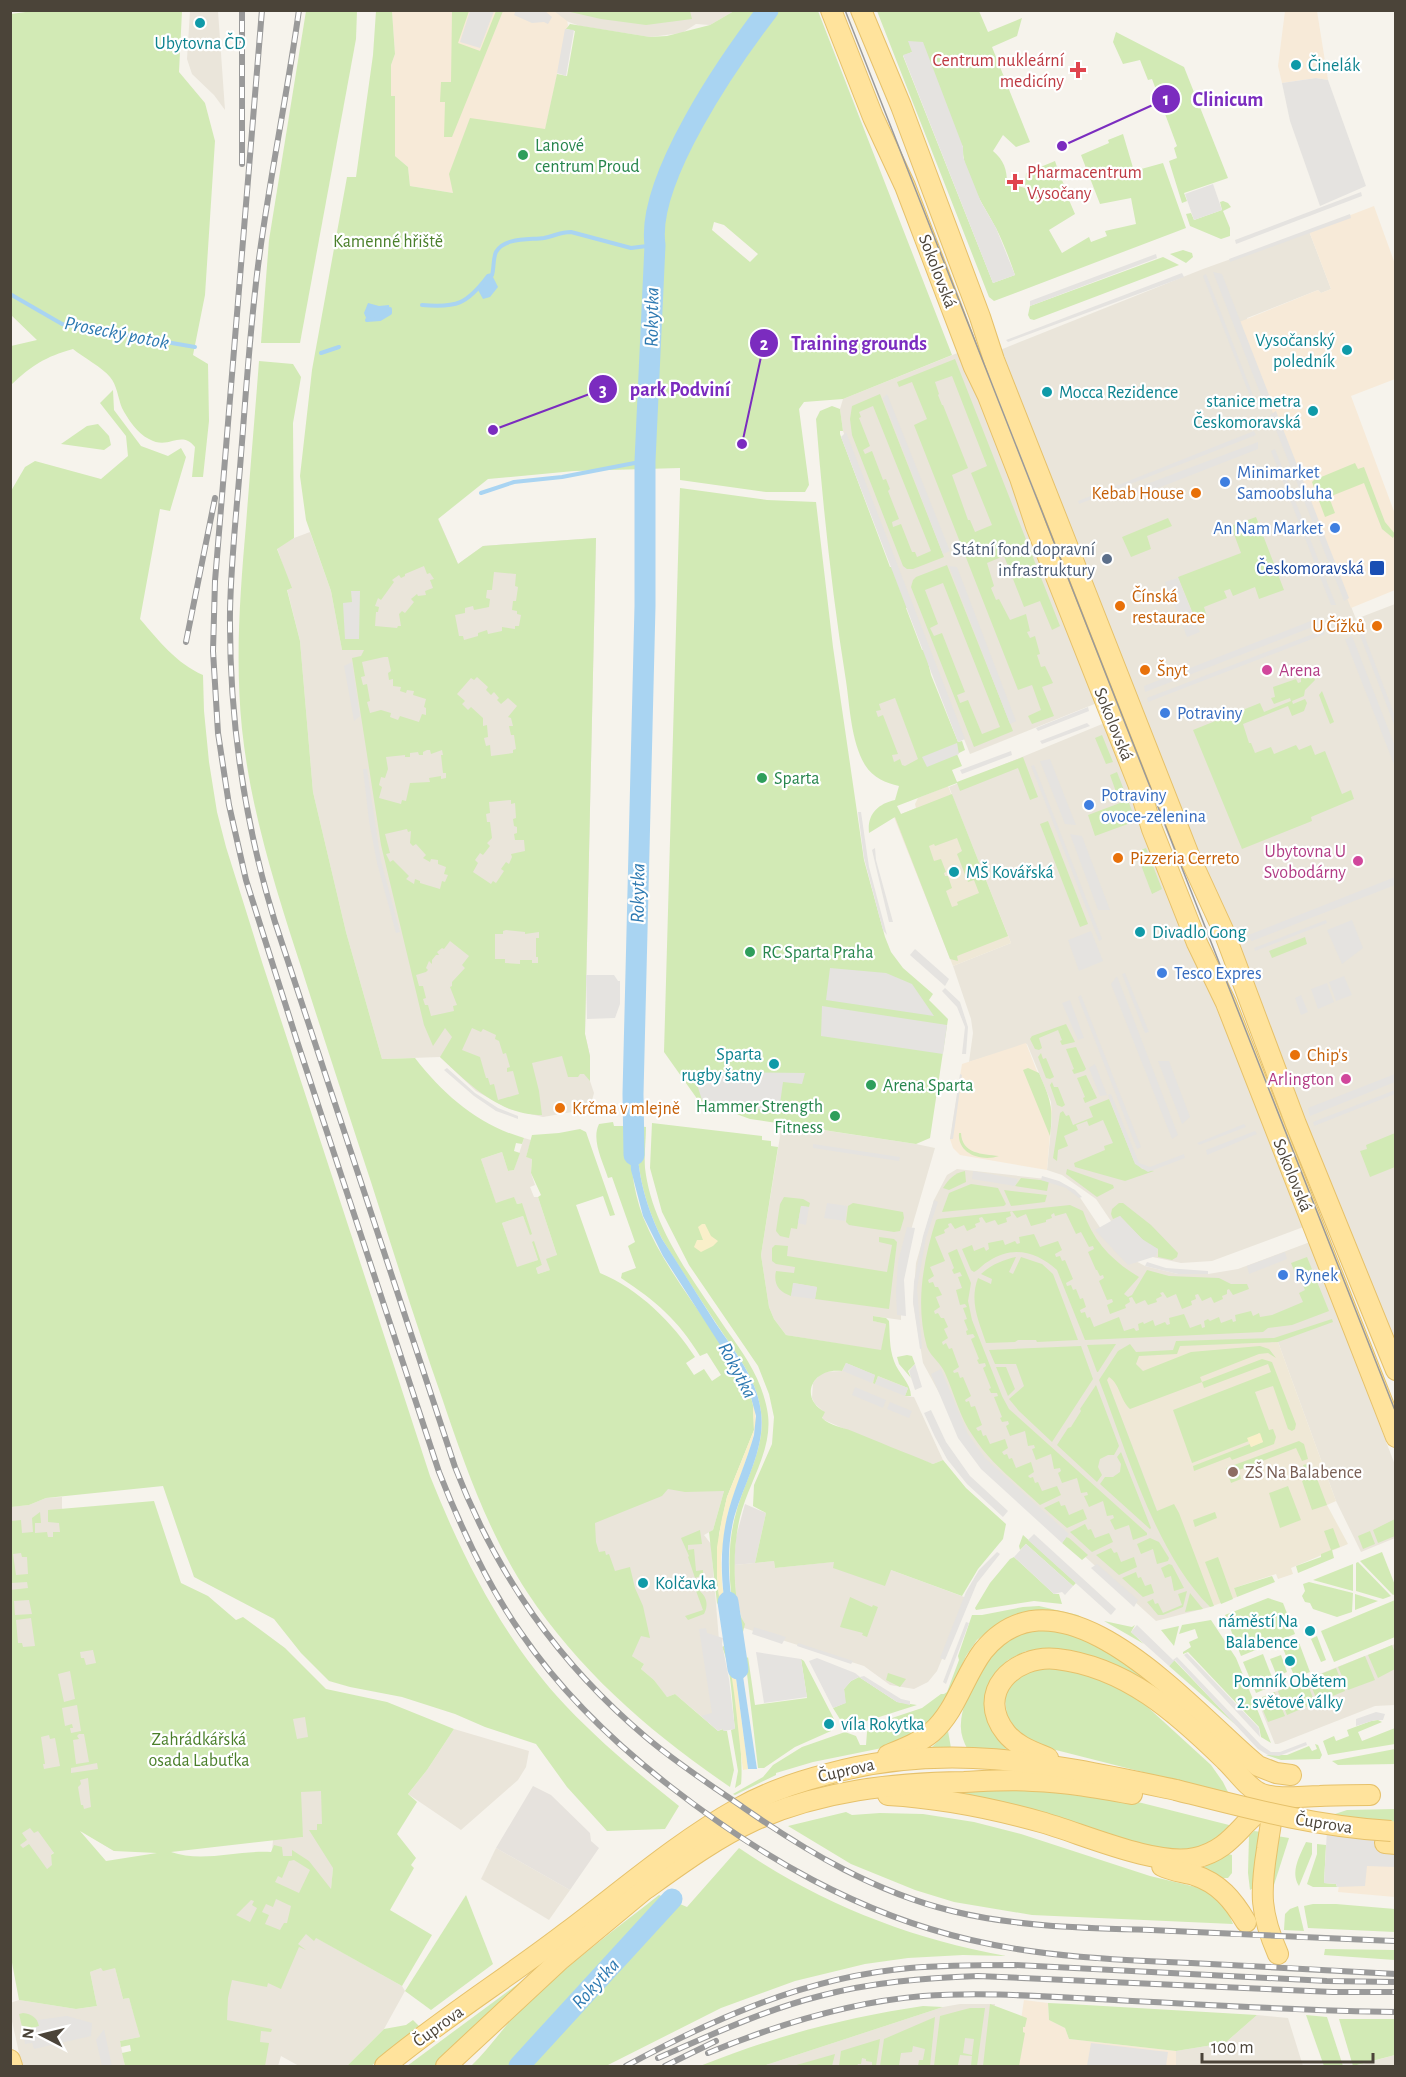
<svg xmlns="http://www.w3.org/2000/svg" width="1406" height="2077" font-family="'Alegreya Sans',sans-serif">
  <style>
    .residential { fill: #eae5da }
    .commercial { fill: #f7ead8 }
    .industrial { fill: #e6e2dd }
    .education { fill: #efe8d6 }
    .green { fill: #d2eab5; fill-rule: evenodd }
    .sand { fill: #f9efc9 }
    .parking { fill: #e5e3e0 }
    .water { fill: #a9d4f2 }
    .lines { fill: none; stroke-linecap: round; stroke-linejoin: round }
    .stream { stroke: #a9d4f2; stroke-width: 4 }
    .river { stroke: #a9d4f2; stroke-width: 21 }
    .major-casing { stroke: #e6c16a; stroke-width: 22 }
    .major { stroke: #ffe39c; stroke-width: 20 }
    .tram { stroke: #9a9a9a; stroke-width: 1.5 }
    .rail-casing { stroke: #9a9a9a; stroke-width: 6 }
    .rail { stroke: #fff; stroke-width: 4; stroke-dasharray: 11; stroke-linecap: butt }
    .major-bridge-casing { stroke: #e6c16a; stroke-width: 22; stroke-linecap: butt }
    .major-bridge { stroke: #ffe39c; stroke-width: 20 }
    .culture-dot { fill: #0f9aa8; stroke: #fff; stroke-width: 2 }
    .health-dot { fill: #e0444e; stroke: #fff; stroke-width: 2 }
    .leisure-dot { fill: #2e9e5b; stroke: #fff; stroke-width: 2 }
    .shop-dot { fill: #3f7fe0; stroke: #fff; stroke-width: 2 }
    .food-dot { fill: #e8710a; stroke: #fff; stroke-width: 2 }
    .service-dot { fill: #5c6f8a; stroke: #fff; stroke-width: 2 }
    .transit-dot { fill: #1a4fb4; stroke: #fff; stroke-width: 2 }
    .hotel-dot { fill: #d1479c; stroke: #fff; stroke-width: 2 }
    .education-dot { fill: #8d6e63; stroke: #fff; stroke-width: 2 }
    .labels { text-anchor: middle; stroke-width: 4.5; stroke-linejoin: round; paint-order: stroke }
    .culture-label { font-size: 18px; fill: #0d838f; stroke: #fff; text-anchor: start }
    .health-label { font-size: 18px; fill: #be3a42; stroke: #fff; text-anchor: end }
    .leisure-label { font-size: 18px; fill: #27864d; stroke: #fff; text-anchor: start }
    .park-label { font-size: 18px; fill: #4a7f2a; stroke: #fff }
    .street-label { font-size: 18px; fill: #4b4439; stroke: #fff }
    .shop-label { font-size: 18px; fill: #366cbe; stroke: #fff; text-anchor: start }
    .food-label { font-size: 18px; fill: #c56008; stroke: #fff; text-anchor: start }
    .service-label { font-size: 18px; fill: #4e5e75; stroke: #fff; text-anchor: end }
    .transit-label { font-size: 18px; fill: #164399; stroke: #fff; text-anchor: end }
    .hotel-label { font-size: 18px; fill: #b23c85; stroke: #fff; text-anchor: end }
    .education-label { font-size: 18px; fill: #785e54; stroke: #fff; text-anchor: start }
    .water-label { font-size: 20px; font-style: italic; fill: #2e7ab2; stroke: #fff }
    .leader { fill: none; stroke: #7b2cbf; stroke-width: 2 }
    .callout-dot { fill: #7b2cbf; stroke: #fff; stroke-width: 2 }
    .mark-label { font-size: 18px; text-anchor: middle; font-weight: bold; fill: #fff }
    .callout-label { font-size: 20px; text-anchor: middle; font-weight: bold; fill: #7b2cbf; stroke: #fff; stroke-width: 4.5; stroke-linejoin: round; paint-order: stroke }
  </style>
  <rect width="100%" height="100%" fill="#f6f3ec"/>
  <!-- residential -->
  <g class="residential">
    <polygon points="190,11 218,11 225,110 214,95 192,74 187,59"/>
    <polygon points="549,11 734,11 710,25 696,24 682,33 650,37 580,26 555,17"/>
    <polygon points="1309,231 1331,289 1321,293 1318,290 1247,318 1276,418 1356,619 1395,604 1395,1355 1000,350 1203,269"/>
    <polygon points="960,352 1097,703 970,754 873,512 843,431 840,409 843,399"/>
    <polygon points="438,518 458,564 483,546 596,538 585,1034 590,1056 590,1081 594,1093 591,1104 584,1110 543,1117 509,1109 476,1091 440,1057 382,1059 346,932 313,792 300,641 287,589 291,589 277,548 294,538 310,532 331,591 342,650 366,609"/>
    <polygon points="895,697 919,760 902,768 894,764 874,710 877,704"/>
    <polygon points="1107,722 1207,985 1306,1226 1212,1261 1181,1263 1148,1256 1115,1227 1096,1199 1062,1175 1047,1170 1052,1118 1051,1102 1027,1044 969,1062 973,1033 971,1019 953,966 1011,943 949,787"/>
    <polygon points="782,1124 916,1144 935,1148 909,1237 901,1279 901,1320 873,1316 874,1321 886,1324 882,1351 786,1335 774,1319 769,1307 761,1255"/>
    <polygon points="524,1138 531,1140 526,1157 532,1158 531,1173 535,1185 530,1187 534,1197 538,1197 557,1255 550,1270 538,1274 536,1268 542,1265 532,1242 538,1260 517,1268 502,1223 523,1216 530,1234 521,1203 517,1204 514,1198 496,1204 481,1159 502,1152 508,1171 514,1170"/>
    <polygon points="957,1169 1046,1179 1062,1184 1079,1196 1103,1232 1130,1258 1145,1266 1178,1274 1208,1274 1238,1269 1310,1242 1395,1465 1395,1538 1361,1552 1336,1501 1278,1342 1197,1591 1210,1607 1156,1621 985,1466 963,1437 923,1363 913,1302 916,1263 934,1200 947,1175"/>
    <polygon points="846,1363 876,1375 873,1383 875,1383 878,1376 908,1388 905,1396 914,1397 943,1460 933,1464 885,1447 822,1419 824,1412 815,1404 812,1398 813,1383 822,1372 842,1371"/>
    <polygon points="651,1482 724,1491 713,1530 704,1535 711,1544 719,1640 730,1723 708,1722 675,1694 667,1697 665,1695 654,1680 641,1669 644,1664 632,1656 564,1530"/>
    <polygon points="62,1497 62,1508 90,1612 104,1715 114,1851 78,1829 51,1855 53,1865 47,1869 10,1878 10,1507 29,1505 46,1498"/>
    <polygon points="861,1559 967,1598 937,1671 928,1682 914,1689 890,1685 864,1666 744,1628 736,1596 734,1565 774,1561 775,1568"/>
    <polygon points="1395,1644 1395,1705 1375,1706 1278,1744 1275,1744 1257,1699"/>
    <polygon points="293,1694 328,1727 333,1868 331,1890 313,1936 402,1986 405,1991 384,2029 347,2066 299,2066 281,2056 278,2066 191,2066 232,1916 272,1852 273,1840 303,1837 287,1715"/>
    <polygon points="454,1729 529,1751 526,1767 518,1780 461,1830 408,1794 427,1770"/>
    <polygon points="496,1848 570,1890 549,1920 481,1879"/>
    <polygon points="101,1968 115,1968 123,1999 129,1998 136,2021 140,2037 120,2041 125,2066 22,2066 11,2017 10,2003 19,2000 76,2009 97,2006 90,1972"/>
    <polygon points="960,2004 995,2004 989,2066 763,2066 943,2007"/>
    <polygon points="1257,2015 1288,2018 1303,2066 1176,2066 1176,2051 1225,2043"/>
    <polygon points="1395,2055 1395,2066 1355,2066"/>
  </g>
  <!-- commercial -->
  <g class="commercial">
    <polygon points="392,11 554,11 567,21 568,25 545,130 453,193 410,186 408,167 395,156 395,97 391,97 391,65 395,54"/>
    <polygon points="1285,11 1317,11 1328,80 1316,78 1282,83 1278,66"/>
    <polygon points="1374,206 1395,264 1395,379 1351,396 1395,514 1395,590 1351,608 1237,323 1318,290 1321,293 1331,289 1309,231"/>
    <polygon points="1026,1043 1052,1110 1047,1170 960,1155 953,1148 950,1139 962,1064"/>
    <polygon points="1395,1857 1395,1897 1338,1892 1343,1858"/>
    <polygon points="1024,2000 1048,2003 1049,2020 1065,2028 1069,2039 1176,2051 1176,2066 1014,2066"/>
  </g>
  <!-- industrial -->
  <g class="industrial">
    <polygon points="745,1504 766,1513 755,1563 734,1565 736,1537"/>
    <polygon points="533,1786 551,1795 590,1833 591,1841 599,1848 570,1890 496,1848"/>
  </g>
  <!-- education -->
  <g class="education">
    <polygon points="948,786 1011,943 953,966 894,817 916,808 915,804 918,798"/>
    <polygon points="1278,1342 1336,1501 1327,1505 1348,1544 1291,1568 1293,1574 1278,1579 1276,1574 1234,1588 1237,1597 1210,1607 1159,1515 1107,1380 1122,1357 1176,1354 1179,1346"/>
  </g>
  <!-- green -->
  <g class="green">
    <path d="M33,11H182L179,72L205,103L215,141L205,295L193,355L208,364L209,421L203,477H192L195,447C180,429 169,451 149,439C138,434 127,418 122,408C118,398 117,385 110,377C103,368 83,357 73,349C45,357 32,365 11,385V346L37,340L10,314L11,14Z"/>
    <polygon points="306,11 357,11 356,39 300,343 261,343 269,240"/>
    <path d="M376,11H392L395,54L391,65V96H395V156L408,167L410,186L453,193L449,174L470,118L545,129L557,74L567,76L575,31L566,29L570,24L650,37L667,36L710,25L734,11H818L952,355L843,399L804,402L799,409L809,485L805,492H766L680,480V468L574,471L488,479L438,519L458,564L483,546L596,538L585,1034L590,1056V1081L584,1074H580L578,1077H568L562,1056L532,1063L539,1091L542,1115C499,1115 469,1084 440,1057L452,1037L445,1028L433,1046L424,1025L381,845L352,658L361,656L364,650H342L331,591L306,520L300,476L312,370L347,177H356L373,55ZM714,222L724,225L758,254L750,262L712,230ZM424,566L427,574L430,573L434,579L430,580L433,588L425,591L426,595L418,596L417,594L411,599L414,602L405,613L402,611L399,614L401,626H398L397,628L375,626L376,612H378L379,607L375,606L378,598L381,600L394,582L392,580L399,575L401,578L405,576V574ZM494,572L516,574L515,586L518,587L516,601H513L512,610L517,611V614L521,615L519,626H515V629L502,627V631L488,634L487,630L478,633V636L464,640L463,636H459L455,615L465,613V608L473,606L474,610L489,607L490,599L486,598L487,590H492ZM384,657H388L391,671L388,673L389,680L393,679V686L401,687L400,691L406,693L407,690L414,691L413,695L426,699L424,707L426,708V715L422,714L419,722L400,716L398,720L390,717L391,713L381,710L370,713L367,702L370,701L367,684L363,685L361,677L365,676L362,662ZM477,677L488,687L486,690L491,695L494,692L499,698L497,700L501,704L508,698L517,706L508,717L511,718L513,726H509L511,735H514L516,749L513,750V753L491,756L490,745L486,746L484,738L488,737L487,725L483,726V718L471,707L468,710L462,704L465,701L457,694L471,678L474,680ZM427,750H430L431,754L442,750L443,755H441L443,773H446V778L441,779V776L429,778L430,782L410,783L406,801L402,800L401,804L379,798L382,787L379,785L381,777L385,778L388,769L386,757L405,755V757H410V753L418,752L419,755H423V752ZM511,800V804L515,803L516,818L513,819L514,826L517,827V833L514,834L515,840H524L525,851L511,854L512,857L509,864L506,862L501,869L504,871L496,883L493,881L491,884L473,872L478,863L475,860L480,853L483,855L490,846L487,843L492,838L490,822H487L486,814L490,813L489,802ZM407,829L408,832L411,831L410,843L413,846L416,844L426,855L423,858L430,862L431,859L438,860V864L446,867L444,874L448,875L445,882L442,881L440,889L420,883V881L415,879L414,884L406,879L409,876L393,860L390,862L386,854L390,853L385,834ZM506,930L525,932V934L539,932V938H536V957H538V963H532V960H520V964L505,963V959H495V934H503V931ZM450,941L469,956L462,965L465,968L452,982V986L450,987L457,1005L453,1006L454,1011L431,1016L428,1005H425L423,999L426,998L423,986H419L416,975L426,972L428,970L426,968L429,961L432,964V960L436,955H439L437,952L442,948L444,949ZM472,1028L481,1032L483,1029L496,1035L495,1039L499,1041L503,1054L506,1053L510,1067L507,1068V1072L513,1071L519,1094L498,1100L494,1084L490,1085L488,1078H486L480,1057L462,1050Z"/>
    <polygon points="452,11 469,11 458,43 480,51 496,11 503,11 452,137 444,137 445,102 440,102 441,82 451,82"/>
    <polygon points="566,11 690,11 692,19 646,25 601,19"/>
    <path d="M877,11H979L988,32L1022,18L1017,36L992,47L1030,142L1016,147L1003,135L993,151C1004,160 1007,170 1007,183L1025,188L1026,173L1055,161L1060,176L1057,177L1058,181L1062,180L1068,195L1062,197L1064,202L1069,200L1075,214L1049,230L1062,253L1089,237L1091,242L1107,236L1105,231L1136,224L1131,198L1100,204L1081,155L1109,143L1108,140L1123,134L1134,171L1163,163L1186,228L994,301L989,297ZM912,52L963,147C962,175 983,203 996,228C1003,242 1010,260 1015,275L993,283L903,56Z"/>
    <polygon points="1116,32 1184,67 1228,178 1184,193 1187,201 1182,203 1169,161 1177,158 1174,148 1177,146 1152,79 1148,80 1140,60 1123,64 1113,42"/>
    <polygon points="1223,201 1228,203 1231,207 1223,211 1230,228 1230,236 1221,239 1190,226 1186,214 1191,213 1194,220 1222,210 1220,202"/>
    <polygon points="1183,250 1192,253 1193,257 1186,263 1170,254"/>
    <polygon points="1163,257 1179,265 1034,320 1030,319 1028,315 1030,306"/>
    <path d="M955,359L1060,626L1052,630L1040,601L1024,607L1004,556L987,563L994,586L991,588L996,600L999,599L1010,620L1026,614L1030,631L1027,632L1030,638L1035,636L1040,654L1037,655L1041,667L1045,666L1053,683L1042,687L1054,716L1032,724L1028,716L1041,710L1032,685L1018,690L914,425L927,419L912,382L899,387L897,382ZM952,376L987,466L971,473L992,525L975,532L970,520H968L952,475L968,468L943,405H942L938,395L939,394L935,382Z"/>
    <path d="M259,361L293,364L301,377L293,423L294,538L277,549L292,588L287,590L300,641L313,792L346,932L382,1059L415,1058C444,1095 478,1125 524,1138L522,1144L516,1143L514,1151L520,1153L514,1170L508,1171L502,1152L481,1159L496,1203L514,1197L517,1204L522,1203L532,1234L530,1235L523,1216L502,1223L517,1267L538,1260L532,1242L534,1241L542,1265L536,1268L538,1274L550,1270L546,1259L557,1255L538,1197L541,1195L531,1173L532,1159L526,1157L532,1135L559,1133L580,1129L586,1132L615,1215L610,1216L603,1196L576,1205L600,1273C639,1289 673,1323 695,1357L686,1363L694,1375L704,1369L712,1381L721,1375L707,1353L700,1356C677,1319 657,1302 621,1278L622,1273L636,1268L628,1246L635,1242L612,1177L608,1178C603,1162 591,1140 599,1124L613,1122L614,1126H629C630,1157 632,1188 643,1217C669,1280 718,1330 749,1390L753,1405L754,1430L727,1497L719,1534L717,1576L720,1606L717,1603L709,1532L713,1530L724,1491L685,1492L668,1489L662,1496L595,1523L596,1542L599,1552L605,1551L606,1555L609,1554L615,1571L630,1567L635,1588L643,1606L650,1638L641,1636L632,1656L644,1664L641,1669L654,1680L667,1697L675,1694L718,1731L723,1729L724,1731H727L734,1770L730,1787C651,1733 580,1672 527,1592C488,1532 465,1466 442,1398C417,1327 394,1254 371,1182C348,1112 325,1042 303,973C277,893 251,813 242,729C235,661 240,593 246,525C250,470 255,415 259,361Z"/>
    <path d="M113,390L114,410L141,446L168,456L181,448L186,457L170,511L160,509L140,619C159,641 176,663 203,675L204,711L209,762L217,812L226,847L262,962L430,1476C463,1559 504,1640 566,1706C601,1743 640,1775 679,1806L665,1829L607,1831L567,1787L536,1744L485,1727L455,1714L402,1697L350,1687L329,1681L301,1653L274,1619L194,1577L163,1486L46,1498L29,1505L11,1507V491L25,467L35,461L101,479L128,456L126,436L100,403Z"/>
    <path d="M880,394L944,557L913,569H907L903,566L852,435L850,419L852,406ZM873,406L931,551L917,557L915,552H912L901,524L893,527L892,522L899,519L888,491L890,489L886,479L883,480L872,451L865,454L863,450L870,446L859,418L861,417L859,412Z"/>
    <path d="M832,406L840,409L843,431H840V434L890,567H893L909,607L906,608L922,650L925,649L931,675L958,742L962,741L965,750L957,754L962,766L952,770L957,782L1023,757L1038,797L1030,800L1018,768L960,791L957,783L897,806L901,814L952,794L1008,936L957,956L958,961L950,959L895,817L869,833C867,815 877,804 895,800L899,786C886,783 873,778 865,765C851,741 850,708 846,681C832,594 823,507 816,419L820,411ZM895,698L918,759L905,766L902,765L900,759L894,762L892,755L898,754L883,715L878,717L876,711L881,710L879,704ZM957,838L962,851L957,854L968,882L974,880L979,893L957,902L958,905L952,907L946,891L952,888L948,876H945L944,873L946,872L941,859L934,861L929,846L934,844L935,846Z"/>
    <polygon points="98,424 109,436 111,445 104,450 61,444 87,426"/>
    <polygon points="1355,463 1358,469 1364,467 1385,522 1395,534 1393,538 1382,529 1364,483 1329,497 1335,513 1325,517 1312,482 1314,480"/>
    <polygon points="680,488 767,500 816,502 833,647 864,860 885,937 891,952 903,968 933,994 929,1000 948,1019 930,1138 916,1144 750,1119 698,1100 664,1052"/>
    <polygon points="1256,517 1284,590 1259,599 1255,587 1233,596 1230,589 1224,591 1227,598 1204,607 1207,617 1196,621 1178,577 1241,553 1231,526"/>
    <polygon points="1168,518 1172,526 1147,536 1151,549 1131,557 1122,537"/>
    <polygon points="1055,529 1118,685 1107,689 1046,533"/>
    <path d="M947,565L1013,731L974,747L911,587L913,580L916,577ZM943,583L1000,727L982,734L968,700L960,703L957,695L965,692L942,633L934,636L930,628L938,624L925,590Z"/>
    <polygon points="1312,672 1315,680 1305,690 1304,696 1292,701 1293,704 1305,699 1307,703 1304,711 1292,716 1288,706 1243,724 1249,743 1251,743 1255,753 1271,747 1274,754 1296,745 1299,750 1311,745 1315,755 1325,751 1342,794 1351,790 1354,799 1311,817 1312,821 1242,849 1193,730 1260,703 1264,712 1291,701 1290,698 1274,704 1271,698 1275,697 1273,687 1296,679 1298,683 1301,682 1301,677"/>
    <polygon points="1322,691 1334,722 1330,724 1319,695"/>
    <polygon points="1102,735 1113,762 1106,764 1095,738"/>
    <polygon points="1117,772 1136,821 1095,836 1088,815 1120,803 1110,775"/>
    <polygon points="1048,821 1088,924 1080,927 1040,824"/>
    <polygon points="1146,848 1162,889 1152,894 1136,852"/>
    <polygon points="1305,937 1307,944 1272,958 1269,951"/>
    <polygon points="1066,1024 1075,1042 1062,1045 1060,1041 1062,1040 1058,1030 1039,1038 1042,1048 1039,1050 1035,1049 1030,1039 1032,1036"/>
    <polygon points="1076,1047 1086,1069 1084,1071 1074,1074 1072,1070 1074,1069 1066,1049"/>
    <polygon points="1041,1053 1043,1059 1046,1058 1054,1077 1050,1079 1046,1078 1038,1057"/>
    <path d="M1028,1068L1039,1073C1050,1099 1054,1107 1050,1136L1023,1070Z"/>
    <polygon points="1086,1075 1097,1098 1085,1103 1083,1098 1085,1097 1077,1078"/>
    <polygon points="1052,1082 1054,1087 1058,1087 1065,1105 1062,1107 1057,1105 1050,1085"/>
    <polygon points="1109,1099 1134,1161 1142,1169 1154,1171 1125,1181 1075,1167 1074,1163 1105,1150 1104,1146 1113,1143 1103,1120 1089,1126 1087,1121 1076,1125 1078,1130 1064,1136 1068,1146 1058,1150 1057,1161 1053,1158 1060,1113 1063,1111 1066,1116 1069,1115 1073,1125 1093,1117 1089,1107"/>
    <path d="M652,1123L762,1136V1140L771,1141V1146L778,1147L761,1255L769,1307L774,1319L786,1335L881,1350L886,1324L873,1321V1316L886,1318L889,1321C890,1334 889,1348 894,1361C898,1373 911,1383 911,1396H905L908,1388L878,1376L875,1384L873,1383L875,1375L846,1363L842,1371C811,1367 799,1399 825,1412L822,1418C830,1426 842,1427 852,1431C878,1442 904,1452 933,1464L943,1460L966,1488L1006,1524L1003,1539L978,1569L962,1596L891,1570L885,1586L833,1568L834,1562L775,1568L774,1561L755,1563L766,1513L753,1506L754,1485L772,1444L774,1417L769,1394L758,1366L689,1265L662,1212L650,1168Z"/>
    <path d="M636,1126L646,1127C646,1140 644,1154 645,1168C652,1228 693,1280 726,1329C744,1354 761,1378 767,1409C775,1447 749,1481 740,1517C735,1538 734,1559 735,1581C736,1595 737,1613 745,1624L743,1632L736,1630C730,1591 725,1552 736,1513C745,1480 766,1447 761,1412C757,1377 732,1348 714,1320C696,1293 679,1266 662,1239C643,1200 637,1170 636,1126Z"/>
    <path d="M959,1133H961C962,1154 982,1154 999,1156C982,1162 957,1154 959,1133Z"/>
    <polygon points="1395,1133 1395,1167 1370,1177 1360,1151 1367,1149 1366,1145"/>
    <polygon points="1067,1169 1113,1185 1114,1188 1097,1197 1066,1174"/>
    <path d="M965,1171L966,1182L949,1190L943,1188C949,1179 954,1173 965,1171Z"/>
    <polygon points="1021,1178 1049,1181 1047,1191 1015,1186"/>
    <polygon points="971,1184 998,1188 1006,1204 1004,1206 942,1212 949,1193"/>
    <polygon points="1004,1190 1047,1195 1045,1202 1011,1206"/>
    <polygon points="784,1197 803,1199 810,1203 809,1207 801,1206 797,1229 791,1228 789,1238 780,1236 776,1231 780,1204"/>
    <polygon points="853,1203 903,1212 904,1218 900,1231 894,1232 849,1225 846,1222 848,1206"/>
    <polygon points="1119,1203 1123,1203 1151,1225 1178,1253 1177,1257 1172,1260 1158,1257 1158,1249 1147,1244 1120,1216 1113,1219 1111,1214 1112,1209"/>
    <path d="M1070,1205L1083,1211C1093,1241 1112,1261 1139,1277L1124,1294L1128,1297L1132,1295L1147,1270L1169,1276L1219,1278L1231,1284H1247L1249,1289L1233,1295L1229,1289L1227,1290V1294L1222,1296L1223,1299L1214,1303L1211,1297L1202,1301L1198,1294L1195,1295L1196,1299L1191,1301L1192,1305L1182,1309L1176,1294L1167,1298L1163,1292L1160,1293L1162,1296L1156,1299L1157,1302L1148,1305L1145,1300L1136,1304L1132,1297L1129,1298L1130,1302L1125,1305L1126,1308L1110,1314L1107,1305L1113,1302L1112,1299L1107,1300L1099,1281L1104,1278L1103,1275L1100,1276L1097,1270H1096L1088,1252L1094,1249L1093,1246L1089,1247L1081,1232L1076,1234L1066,1213L1055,1216L1054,1213L1051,1215L1052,1218L1046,1220V1222L1031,1226L1026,1214L1017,1218L1012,1211L1010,1212L1011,1216L1006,1218L1007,1222L998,1225L995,1220L986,1223L982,1217L979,1218L980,1222L975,1224L976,1227L967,1231L964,1225L955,1229L951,1223L948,1224L949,1227L944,1230L945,1233L935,1237L945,1261L930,1267L934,1276L928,1280L929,1283L933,1282L935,1287H938L942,1295L936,1297L940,1307L934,1311L935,1314L938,1313L941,1318H944L948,1327L944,1329L948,1338L942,1342L943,1345L946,1343L949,1349L952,1348L959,1367L953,1371L954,1373L958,1372L960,1378L963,1377L971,1396L965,1400L966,1402L969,1401L971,1407L975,1406L982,1425L976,1428L978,1431L981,1430L983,1436L986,1435L990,1444L1005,1439L1008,1448L1002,1452L1004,1455L1007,1454L1009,1459L1012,1458L1016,1468L1031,1462L1034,1472L1028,1476L1030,1478L1033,1477L1035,1483L1038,1482L1042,1491L1057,1486L1061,1495L1040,1505C1017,1483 990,1463 973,1436C960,1418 954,1393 945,1373C941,1363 931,1357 927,1347C915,1305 923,1261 936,1220L938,1219Z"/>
    <path d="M1034,1234L1040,1247L1058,1241L1062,1250L1055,1254L1056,1257L1060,1256L1062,1261L1065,1260L1073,1279L1066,1283L1067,1286L1071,1285L1073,1290L1076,1289L1080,1299L1083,1298L1086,1307L1080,1310L1081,1313L1085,1312L1087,1318L1090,1317L1094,1327L1119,1317L1124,1331L1134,1328L1136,1331L1139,1330L1138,1324L1143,1322L1144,1324L1153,1320L1155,1326L1165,1322L1167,1325L1170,1324L1169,1318L1184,1314L1190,1328L1201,1324L1202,1328L1205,1327L1204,1321L1208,1319L1210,1321L1219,1317L1221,1323L1232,1319L1233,1322L1236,1321L1235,1315L1251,1311L1253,1316L1259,1313L1260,1317L1272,1315L1303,1302L1299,1293L1305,1290L1301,1281L1299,1282L1291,1263L1307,1257L1329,1311L1292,1325L1268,1328L1263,1332L1085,1340L1057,1270C1037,1252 1013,1245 989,1261C983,1264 980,1269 974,1272L971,1270L962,1249L972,1245L974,1251L984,1247L986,1251L989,1249L988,1243L1003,1240L1005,1245L1015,1241L1017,1244L1020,1243L1019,1237Z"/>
    <path d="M879,1237L894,1239L897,1242L889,1309L815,1299L817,1287L794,1283L791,1296C779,1292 773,1284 776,1271L794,1273L795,1267L776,1264L772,1261V1248L775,1245L788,1246L787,1256L887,1272L892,1245L879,1242Z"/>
    <polygon points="957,1249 971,1283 968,1301 972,1320 1002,1396 1009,1409 1147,1533 1147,1535 1133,1540 1129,1525 1115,1530 1110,1520 1114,1518 1113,1515 1107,1516 1103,1501 1089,1507 1084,1496 1088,1495 1087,1492 1081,1493 1077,1478 1062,1483 1058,1473 1061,1471 1060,1468 1054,1469 1051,1454 1036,1460 1032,1449 1035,1448 1034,1445 1028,1446 1025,1431 1010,1436 1006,1426 1009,1424 1008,1421 1002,1422 1000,1418 1002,1417 994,1397 998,1396 997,1393 991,1393 989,1389 991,1388 983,1368 986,1366 985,1363 979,1364 977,1360 979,1359 971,1339 975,1337 973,1334 967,1335 966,1331 968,1330 964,1320 967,1319 963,1308 967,1307 965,1304 960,1305 956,1290 962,1288 958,1277 962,1276 960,1272 954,1274 952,1270 954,1268 948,1253"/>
    <path d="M1016,1257L1009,1272L1013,1274L1021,1257L1042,1264L1053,1274L1078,1340L1037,1342L1036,1340H1018L1015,1342L986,1343C979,1321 969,1302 978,1278L991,1284L992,1279L981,1274C991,1265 1002,1260 1016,1257Z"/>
    <path d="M1332,1319L1333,1322L1278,1342L1180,1346L1177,1354L1139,1356L1136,1364L1143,1371L1191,1352L1260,1346L1269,1349L1276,1358L1268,1353L1259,1354L1200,1377L1202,1382L1262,1359L1272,1362L1296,1424L1295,1429L1292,1431L1288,1429L1273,1386L1255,1392L1269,1430L1273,1429L1276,1437L1274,1444L1232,1460L1230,1457L1194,1471L1193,1466L1250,1444L1251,1447L1263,1442L1259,1433L1249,1441L1192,1463L1173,1410L1271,1372L1268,1364L1204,1388L1202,1382L1130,1409C1120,1400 1120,1384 1109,1377L1107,1380L1157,1511L1174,1504L1179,1513L1214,1606L1210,1607C1155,1552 1127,1452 1099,1380L1118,1351L1130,1344L1136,1352L1173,1350L1176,1341L1274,1338Z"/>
    <polygon points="1116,1344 1098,1372 1097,1372 1087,1345"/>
    <polygon points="1081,1346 1093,1379 1052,1442 1019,1411 1009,1399 1024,1386 1016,1364 995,1364 989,1350"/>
    <polygon points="907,1355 912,1356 915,1364 908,1371 911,1378 899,1364 897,1357"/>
    <polygon points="996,1367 1006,1367 1015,1389 1008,1396"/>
    <polygon points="1096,1385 1119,1446 1114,1455 1108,1455 1100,1459 1098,1467 1102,1475 1097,1482 1057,1445 1068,1428 1071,1427 1081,1411 1080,1409"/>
    <polygon points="1299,1441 1304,1444 1308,1459 1302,1461 1296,1448 1239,1470 1241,1479 1231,1483 1226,1468"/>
    <polygon points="1121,1452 1151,1528 1150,1529 1100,1484 1105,1477 1113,1477 1120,1472 1121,1464 1117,1457"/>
    <polygon points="1311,1463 1327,1505 1312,1510 1302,1481 1308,1478 1303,1465"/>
    <polygon points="1288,1486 1301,1520 1280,1528 1269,1493"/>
    <path d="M154,1501L181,1583L208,1596L236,1620L243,1617L285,1648L326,1689L387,1702L454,1729L427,1770L408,1794L417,1802L397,1834L416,1858L411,1865L414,1868L390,1910L432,1935L402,1986L316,1938L314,1941L306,1934L298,1944L306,1950L299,1947L281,1989L268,1983L267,1987L232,1980L228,1998L227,2020L272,2029L271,2032L261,2031L260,2042L269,2043L265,2066H125L122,2053L131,2051L130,2045L121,2047L120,2041L140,2037L129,1998L123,1999L115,1968L103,1971L101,1968L90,1972L97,2006L76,2009L19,2000L10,1952V1590L28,1588L27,1582L11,1583V1521L21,1520L22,1533L33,1532L32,1518L40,1512L41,1523H35V1533L47,1532L48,1537H53V1532H60L59,1523L48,1522V1510ZM21,1553L22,1557H27L28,1574L16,1575L13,1554ZM29,1600L32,1614L15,1615L14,1601ZM31,1618L35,1646L23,1647L22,1643H18L16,1620ZM93,1650L96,1663L86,1665L84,1658H81L80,1652ZM70,1671L75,1699L64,1702L58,1674ZM77,1705L81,1731L71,1733L70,1728H73L72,1724L65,1726L62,1708ZM305,1717L308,1737L297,1739L293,1719ZM79,1734H84L89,1762L76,1764L73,1740L79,1739L77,1736ZM49,1735L50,1739L55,1738L60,1766L44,1769L43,1764H45L41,1737ZM97,1763L98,1769L71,1773V1768ZM88,1778L91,1807L84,1809L83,1805H81L78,1787L81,1784L80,1780ZM321,1791L322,1824H317V1830H309L333,1868L331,1889L309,1861L292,1850V1856H283L282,1847L274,1845L271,1852C239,1850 202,1863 171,1852L303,1837L301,1792ZM30,1828L34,1833L38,1831L54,1853L51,1855L52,1865L47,1869L29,1844L23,1848L20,1845L27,1840L22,1833ZM80,1831L114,1851L157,1853L106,1861ZM294,1860L310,1870L299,1893L275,1882L278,1876L282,1878L289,1861ZM276,1899L291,1906L287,1923H284L280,1930L265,1924L269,1915L262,1912L266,1904L273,1907ZM251,1900L254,1901L252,1905L257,1908L250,1922L236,1915Z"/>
    <polygon points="1059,1501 1061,1506 1065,1505 1069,1515 1083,1509 1087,1519 1067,1528 1044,1508"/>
    <polygon points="1215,1512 1217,1518 1195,1527 1193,1520"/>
    <polygon points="1395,1519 1395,1536 1378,1543 1373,1530"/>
    <polygon points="1085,1524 1088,1530 1091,1529 1095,1538 1109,1533 1113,1542 1092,1552 1070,1532"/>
    <polygon points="1333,1528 1340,1547 1332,1550 1334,1558 1298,1573 1296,1566 1321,1557 1321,1554 1331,1550 1324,1531"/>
    <polygon points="700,1530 702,1544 688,1545 688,1550 694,1549 696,1571 703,1570 703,1575 695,1578 688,1557 689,1556 681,1538"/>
    <polygon points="1370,1531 1375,1544 1363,1549 1358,1536"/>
    <polygon points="1023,1535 1076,1583 1073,1586 1026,1544 1020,1550 1019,1546"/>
    <polygon points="1066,1537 1069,1538 1088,1555 1082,1560 1062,1543"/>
    <polygon points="1150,1538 1159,1542 1169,1558 1168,1561 1157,1564 1153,1549 1141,1554 1137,1544"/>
    <polygon points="1111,1548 1114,1553 1117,1552 1121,1562 1134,1557 1137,1567 1119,1575 1096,1555"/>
    <polygon points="1382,1552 1395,1585 1395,1594 1393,1595 1360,1561"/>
    <polygon points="1014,1557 1054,1594 1059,1594 1062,1604 1034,1601 976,1610 975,1608 990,1583 1010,1559"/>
    <polygon points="1218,1557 1233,1599 1221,1604 1205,1562"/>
    <polygon points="1358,1562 1391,1596 1383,1599 1356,1591 1356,1563"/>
    <polygon points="1169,1564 1172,1565 1184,1588 1174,1591 1171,1576 1165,1578 1161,1568"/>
    <polygon points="1353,1564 1353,1591 1313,1580"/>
    <polygon points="1136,1572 1138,1578 1141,1577 1145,1586 1151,1584 1154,1593 1143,1597 1122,1578"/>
    <polygon points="1272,1576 1275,1582 1237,1597 1234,1588"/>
    <polygon points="1309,1582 1353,1593 1352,1612 1337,1617 1313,1609 1310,1603 1305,1602 1302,1596 1305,1591 1303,1584"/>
    <path d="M695,1588C705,1593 710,1603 704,1614L688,1620L685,1616L703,1610Z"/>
    <polygon points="1187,1591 1183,1607 1163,1615 1158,1615 1147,1602 1153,1599 1155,1604 1158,1603 1163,1613 1182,1605 1178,1594"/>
    <polygon points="1190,1593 1203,1609 1185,1612"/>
    <polygon points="1355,1594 1378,1601 1355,1610"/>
    <polygon points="850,1597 872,1607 873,1605 878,1607 867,1637 862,1635 863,1633 840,1627"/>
    <polygon points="1268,1598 1283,1603 1295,1634 1241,1656 1225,1615"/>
    <polygon points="1395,1600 1395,1637 1334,1662 1321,1631"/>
    <polygon points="1039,1606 1078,1615 1081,1617 1042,1611 1029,1613 1009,1619 991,1629 977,1640 966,1656 945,1703 926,1728 887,1747 813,1762 776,1773 776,1775 735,1795 733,1794 763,1777 773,1765 802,1747 845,1732 856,1736 860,1745 866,1745 867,1732 871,1725 922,1708 941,1694 944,1694 947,1692 959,1660 958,1656 972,1615 982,1615 1023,1607"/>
    <polygon points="1211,1620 1236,1658 1271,1743 1261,1737 1259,1727 1188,1652 1183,1654 1183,1652 1191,1647 1189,1642 1198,1638 1195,1629 1179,1634 1182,1625"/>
    <polygon points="1104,1621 1132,1627 1135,1625 1131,1632 1144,1644"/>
    <polygon points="1179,1626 1174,1646 1161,1630"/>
    <path d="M1034,1628L1071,1632L1137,1669L1249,1770V1772L1222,1747L1058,1650L1026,1651L1008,1660L994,1675L986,1695L987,1719L992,1730L1007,1750L1006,1752L968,1750C963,1741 960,1732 961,1723C962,1700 983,1658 1000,1644C1009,1637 1024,1633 1034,1628Z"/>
    <polygon points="1317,1636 1326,1660 1321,1662 1311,1639"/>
    <polygon points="1298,1640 1310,1672 1295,1678 1282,1646"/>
    <polygon points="1392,1645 1395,1653 1395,1669 1378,1678 1368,1655"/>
    <path d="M724,1646C735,1667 744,1759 741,1784L735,1788L738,1771L731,1730L735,1728C732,1704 732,1669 722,1647Z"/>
    <polygon points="1263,1654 1275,1685 1256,1693 1243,1662"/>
    <polygon points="1281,1655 1287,1672 1277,1676 1270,1659"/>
    <polygon points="1365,1656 1375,1680 1348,1690 1338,1667"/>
    <polygon points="748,1657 755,1705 807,1698 801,1659 804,1661 834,1719 831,1731 795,1747 764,1768 758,1768 746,1665 746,1659"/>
    <polygon points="1174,1660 1237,1726 1169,1666"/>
    <polygon points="1060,1667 1104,1679 1141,1701 1211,1765 1223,1782 1229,1794 1044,1747 1018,1734 1007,1717 1005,1699 1009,1688 1017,1678 1033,1669"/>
    <polygon points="1336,1668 1345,1691 1318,1702 1308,1679"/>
    <polygon points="888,1673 906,1679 900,1687 886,1680"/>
    <polygon points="859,1677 897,1702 917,1705 854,1725 843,1724 833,1708 845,1703 844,1689 851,1681"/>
    <polygon points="1306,1680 1315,1703 1287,1715 1278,1691"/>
    <polygon points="1275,1692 1276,1699 1278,1699 1285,1716 1268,1722 1258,1699"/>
    <polygon points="1378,1720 1382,1722 1358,1732 1362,1741 1395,1728 1395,1744 1328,1755 1323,1741 1334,1736 1336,1741 1349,1736 1347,1730 1371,1721"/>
    <polygon points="948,1731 951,1748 931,1748"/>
    <polygon points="1315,1744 1318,1745 1322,1755 1320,1759 1281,1760 1266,1755 1287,1755 1309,1746 1312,1751 1317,1749"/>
    <polygon points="1395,1749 1395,1764 1338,1765 1332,1761"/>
    <path d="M1006,1786L1100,1796L1142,1803L1233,1826C1214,1845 1197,1849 1171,1853L932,1791Z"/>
    <polygon points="1395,1809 1395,1822 1329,1816 1347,1810"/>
    <polygon points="846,1812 852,1815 880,1813 923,1814 974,1822 1021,1834 1150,1876 1200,1888 1216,1897 1228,1912 1233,1924 1032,1915 954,1902 915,1890 851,1864 788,1826"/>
    <polygon points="1254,1831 1262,1832 1253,1888 1250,1890 1248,1873 1249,1836"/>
    <polygon points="1277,1836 1289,1838 1272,1891"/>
    <path d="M1306,1842L1312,1843V1854L1299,1886C1290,1872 1300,1855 1306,1842Z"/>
    <polygon points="1317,1844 1326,1845 1324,1883 1336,1884 1337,1887 1313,1887 1307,1884 1317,1854"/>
    <path d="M739,1848C822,1904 908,1938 1006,1956L963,1955L908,1958L865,1964L795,1981L721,2008L606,2066H471C491,2047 506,2023 526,2004C568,1965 614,1930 659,1895L687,1907Z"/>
    <polygon points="1228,1854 1232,1855 1232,1873 1228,1878 1222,1878 1202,1868"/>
    <polygon points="466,1895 493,1964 431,2010 405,1991"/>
    <polygon points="1313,1904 1336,1904 1395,1909 1395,1932 1308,1928 1304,1906"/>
    <polygon points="1298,1906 1304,1931 1284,1930 1285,1914 1290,1909"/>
    <polygon points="1325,1949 1395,1950 1395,1960 1324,1955"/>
    <polygon points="538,1969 436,2066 407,2066"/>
    <polygon points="1048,2003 1069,2004 1257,2015 1225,2043 1176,2051 1069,2039 1065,2028 1049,2020"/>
    <polygon points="990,2004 1027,2018 1025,2027 1023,2027 1023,2032 1025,2033 1019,2066 983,2066"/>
    <path d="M923,2006L943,2007L763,2066H700C775,2036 843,2018 923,2006Z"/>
    <path d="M970,2008H985L977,2066H971L972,2056L960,2055L958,2065L963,2066H934L940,2016ZM965,2038L974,2039L972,2055L963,2053Z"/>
    <path d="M23,2013C32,2014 37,2018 40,2026L23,2031L19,2014Z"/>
    <polygon points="1306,2015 1327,2017 1343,2066 1324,2066"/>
    <polygon points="935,2017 930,2066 909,2066 910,2065 918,2066 919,2060 923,2060 925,2049 913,2046 912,2052 901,2053 899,2065 907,2066 880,2066 884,2039"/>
    <polygon points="1339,2019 1395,2019 1395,2055 1353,2066"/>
    <polygon points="413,2020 419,2026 420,2029 371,2066 347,2066 384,2029 406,2025"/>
    <polygon points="880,2039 876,2066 872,2066 872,2062 866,2061 866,2059 862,2058 861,2064 858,2064 857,2066 839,2066 841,2051"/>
    <polygon points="835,2054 832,2066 793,2066"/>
  </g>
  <!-- sand -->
  <g class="sand">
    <polygon points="702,1224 705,1224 711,1236 718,1241 713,1246 701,1252 694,1247 697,1240 703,1240 698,1227"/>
    <polygon points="749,1390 754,1404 756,1423 752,1442 728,1512 721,1558 722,1584 729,1628 722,1626 717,1576 717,1547 722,1518 727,1497 754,1430 753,1405"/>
    <polygon points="1260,1433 1263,1442 1251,1447 1247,1438"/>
    <path d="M724,1638L731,1640L748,1769L743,1770C738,1734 736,1697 729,1661C727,1653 722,1646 724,1638Z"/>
  </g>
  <!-- parking -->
  <g class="parking">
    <polygon points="516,10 545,11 552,17 548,24 544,22 532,23 514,15"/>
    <polygon points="470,11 494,11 480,48 460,42"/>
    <polygon points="565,29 574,30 566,76 557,73"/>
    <polygon points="908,41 923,42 963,147 963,157 981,202 996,228 1015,275 993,283 903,55 912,52"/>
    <polygon points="1316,78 1328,80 1366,186 1320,206 1290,121 1282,83"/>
    <polygon points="1213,184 1222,210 1194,220 1185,194"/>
    <polygon points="1361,192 1362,196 1236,244 1235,240"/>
    <polygon points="1350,214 1351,218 1230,262 1229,259"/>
    <polygon points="1156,254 1157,258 1030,306 1030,301"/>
    <polygon points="1213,272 1222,274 1271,400 1262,398"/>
    <polygon points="1182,273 1184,277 1008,342 1006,340"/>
    <polygon points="1206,274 1256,403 1253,404 1203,276"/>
    <polygon points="887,394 950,551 943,554 883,398"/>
    <polygon points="1276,411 1349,598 1344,601 1270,415"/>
    <polygon points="1254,431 1256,435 1079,504 1078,501"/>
    <polygon points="846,432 965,739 958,742 841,437"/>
    <polygon points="1258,442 1258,449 1130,499 1131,490"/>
    <polygon points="1275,449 1336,605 1331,605 1271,451"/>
    <polygon points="949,566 957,567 1016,721 1010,724"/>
    <polygon points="1178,578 1200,632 1187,637 1165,582"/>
    <polygon points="351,591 360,591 359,639 345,639 343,603 352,602"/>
    <polygon points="1321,617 1320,624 1145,692 1144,686"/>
    <polygon points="1323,630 1325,634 1148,702 1147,698"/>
    <polygon points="1363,632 1395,716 1395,727 1359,633"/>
    <polygon points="1352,636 1395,746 1395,767 1345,639"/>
    <polygon points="352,662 360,716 354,721 344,666"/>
    <polygon points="1088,707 1089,711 1038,731 1036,728"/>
    <polygon points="1087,723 1090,726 1042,744 1040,741"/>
    <polygon points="957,743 959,754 927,767 922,757"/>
    <polygon points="1011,751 1012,755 962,774 960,770"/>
    <polygon points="1050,759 1076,825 1065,824 1040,761"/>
    <polygon points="1034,765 1102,939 1099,941 1031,766"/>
    <polygon points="363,769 367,769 381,861 400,932 396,933 377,863 369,821"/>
    <polygon points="858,812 861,812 869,867 887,935 883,930 864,858"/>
    <polygon points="1070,834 1082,836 1110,910 1098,910"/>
    <polygon points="875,848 876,860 893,922 889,922 872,850"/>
    <polygon points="1395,877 1395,885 1252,941 1246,936"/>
    <polygon points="1326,920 1327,923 1255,951 1254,948"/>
    <polygon points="1352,920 1363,948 1342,964 1327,930"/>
    <polygon points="1091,931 1103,961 1079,971 1068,940"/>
    <polygon points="915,949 949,979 945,986 910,955"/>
    <polygon points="830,968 886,973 912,984 934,1016 826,1000"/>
    <polygon points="1125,973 1149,1032 1145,1033 1122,974"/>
    <polygon points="586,975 614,975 618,981 620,981 620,1004 615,1018 587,1019"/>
    <polygon points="1117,976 1178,1135 1172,1139 1111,984"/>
    <polygon points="1344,976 1352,995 1336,1001 1329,982"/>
    <polygon points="1327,983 1334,1002 1318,1009 1311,989"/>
    <polygon points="945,988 960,1002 968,1027 966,1054 962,1054 965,1027 957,1007 942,991"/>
    <polygon points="1081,995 1141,1147 1137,1149 1078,997"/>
    <polygon points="1301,995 1308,1012 1301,1015 1295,998"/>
    <polygon points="1070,1000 1084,1038 1078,1040 1062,1003"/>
    <polygon points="822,1006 947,1025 943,1054 821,1036"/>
    <polygon points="1158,1061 1169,1061 1190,1117 1182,1124"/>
    <polygon points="1095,1064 1107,1095 1111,1094 1139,1163 1150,1167 1184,1154 1185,1158 1148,1172 1135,1164 1108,1095 1100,1096 1089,1068"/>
    <polygon points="447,1068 475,1093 498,1108 518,1116 518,1119 496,1111 474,1096 444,1070"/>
    <polygon points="693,1072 805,1073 802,1084 783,1082 779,1111 725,1106 702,1100"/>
    <polygon points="960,1074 962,1075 953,1139 950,1139"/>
    <polygon points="1395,1074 1395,1082 1310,1116 1308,1108"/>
    <polygon points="1395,1090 1395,1094 1314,1126 1313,1122"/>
    <polygon points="1244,1124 1246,1127 1199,1145 1197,1143"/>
    <polygon points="1255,1131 1257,1134 1207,1155 1206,1150"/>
    <polygon points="813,1144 900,1157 899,1161 813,1148"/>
    <polygon points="973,1171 1018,1179 1015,1186 972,1179"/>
    <polygon points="1042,1176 1059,1181 1075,1190 1082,1197 1079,1198 1066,1188 1041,1180"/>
    <polygon points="934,1200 938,1202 926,1238 917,1288 922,1348 920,1349 913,1302 914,1282 923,1236"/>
    <polygon points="827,1203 847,1206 845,1221 824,1218"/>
    <polygon points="801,1206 809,1207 806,1225 798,1223"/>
    <polygon points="1120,1216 1142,1239 1158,1249 1156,1256 1128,1265 1095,1230"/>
    <polygon points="907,1227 915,1228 904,1280 906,1316 897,1315 896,1292 898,1262"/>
    <polygon points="1285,1252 1287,1259 1249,1274 1247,1266"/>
    <polygon points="1147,1262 1166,1268 1208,1271 1208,1274 1178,1274 1145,1266"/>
    <polygon points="793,1283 817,1287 815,1299 791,1296"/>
    <polygon points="846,1363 875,1375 872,1383 843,1371"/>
    <polygon points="915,1364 922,1387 915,1390 909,1371"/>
    <polygon points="941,1369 968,1434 985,1458 1069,1534 1062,1543 981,1469 958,1438 931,1374"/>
    <polygon points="878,1377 908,1388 905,1396 875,1384"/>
    <polygon points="855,1387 886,1400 883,1408 852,1395"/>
    <polygon points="890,1402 912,1411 909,1418 887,1409"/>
    <polygon points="931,1410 946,1442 970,1476 1008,1511 1003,1517 967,1484 947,1459 935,1437 924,1413"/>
    <polygon points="1034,1534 1116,1609 1111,1615 1028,1540"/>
    <polygon points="1026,1544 1073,1586 1065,1595 1062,1592 1054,1594 1014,1557"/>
    <polygon points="997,1552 1000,1554 977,1583 945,1660 940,1658 966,1592 979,1570"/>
    <polygon points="1097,1564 1138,1600 1134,1607 1091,1568"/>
    <polygon points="966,1622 969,1623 946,1684 943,1682"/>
    <polygon points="1137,1625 1173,1660 1177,1657 1261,1745 1271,1752 1280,1752 1306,1742 1307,1745 1279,1756 1268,1755 1258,1749 1175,1660 1169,1666 1131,1632"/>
    <polygon points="754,1627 786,1637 782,1644 752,1634"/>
    <polygon points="706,1628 707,1633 723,1638 722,1644 729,1679 735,1729 724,1731 722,1729 718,1731 701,1716 712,1713 699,1629"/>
    <polygon points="798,1643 853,1661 851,1664 797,1646"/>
    <polygon points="756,1652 801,1659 807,1697 764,1703"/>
    <polygon points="1187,1653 1259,1728 1260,1737 1184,1655"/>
    <polygon points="817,1658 855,1673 860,1677 864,1676 901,1699 910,1701 910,1705 897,1702 859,1677 851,1681 844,1689 846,1703 833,1708 809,1661"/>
    <polygon points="1376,1712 1385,1714 1383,1720 1375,1720 1356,1726 1356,1719"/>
    <polygon points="1377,1821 1395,1822 1395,1867 1367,1866 1365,1886 1337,1887 1336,1884 1324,1883 1327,1830"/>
    <polygon points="67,2016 92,2023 91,2036 34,2049 32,2043 25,2044 23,2031 39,2026 37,2020"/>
    <polygon points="104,2029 112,2066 102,2066 96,2040"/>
    <polygon points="1091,2043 1168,2052 1166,2066 1087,2066"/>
  </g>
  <!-- water -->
  <g class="water">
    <polygon points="492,275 498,287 490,297 483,299 478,290 488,276"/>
    <polygon points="368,303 379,306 389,305 390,313 380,319 367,320 364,313"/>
    <path d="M629,1126H636C637,1170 643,1200 662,1239C679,1265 695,1291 711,1316C730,1346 757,1376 761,1412C766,1450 742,1486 733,1522C725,1558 730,1594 736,1630L729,1628C721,1588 718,1549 729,1509C736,1484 747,1460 754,1435L756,1416L749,1390L663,1256L643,1216L631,1170Z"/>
    <polygon points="731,1640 738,1643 757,1769 748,1769"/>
  </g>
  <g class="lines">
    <!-- stream -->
    <g class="stream">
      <polyline points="10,294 62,324 195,347"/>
      <path d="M422,305C457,308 467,304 488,276L492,275C494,269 493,258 496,252C504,237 530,240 544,238C554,236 561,232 571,232L631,248L655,245"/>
      <polyline points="367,320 380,319 390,313 390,309"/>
      <polyline points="321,353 339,347"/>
      <polyline points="481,493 514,482 562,477 645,461"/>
    </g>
    <!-- river -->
    <g class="river">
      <path d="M634,1155L633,1094L645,606V461L655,245C646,180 729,61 768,10"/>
      <polyline points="728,1602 738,1669"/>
      <polyline points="519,2066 672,1899"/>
    </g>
    <!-- major casing -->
    <g class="major-casing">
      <g id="major">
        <polyline points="831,10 873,117 905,186 974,367 988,396 1020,478 1036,526 1139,786 1152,829 1197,943 1226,1003 1396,1437"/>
        <polyline points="861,10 901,106 980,317 994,360 1056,517 1190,858 1224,932 1296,1124 1396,1370"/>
        <path d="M888,1755C903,1749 919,1743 932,1732C956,1711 964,1676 983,1651C1063,1553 1198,1718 1258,1766L1276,1773L1291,1775"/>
        <path d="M1048,1758C1034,1752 1016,1746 1006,1733C974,1693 1014,1654 1057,1659C1126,1667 1177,1713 1225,1760C1236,1770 1248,1789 1262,1794C1280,1800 1301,1796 1320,1796C1337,1795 1354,1795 1370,1795"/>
        <path d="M888,1795C940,1798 991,1808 1041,1822C1081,1833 1156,1867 1195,1858C1235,1849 1241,1818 1272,1804"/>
        <path d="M1271,1798C1274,1815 1269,1832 1267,1849C1260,1893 1260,1913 1278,1954"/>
        <polyline points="1385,1843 1396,1844"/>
        <path d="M1162,1866C1172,1871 1183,1872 1194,1875C1219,1883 1233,1900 1246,1922"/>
        <path d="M647,1888C682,1863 716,1838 755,1820C821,1791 892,1783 964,1782C987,1781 1010,1779 1033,1781C1066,1782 1099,1788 1132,1794"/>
        <polyline points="10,2060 12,2066"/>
        <path d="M385,2066C443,2018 507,1978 567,1932C623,1890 678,1842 739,1808C767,1792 797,1782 828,1774C949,1740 1056,1765 1176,1790"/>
        <polyline points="446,2066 561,1959 644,1890"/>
      </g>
    </g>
    <!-- major -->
    <use href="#major" class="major"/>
    <!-- tram -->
    <polyline class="tram" points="845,10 1396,1413"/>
    <!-- rail casing -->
    <g class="rail-casing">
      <g id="rail">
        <path d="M262,10L215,581L213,651L218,733L229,805L246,880L297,1041L439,1472C461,1528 486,1583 521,1633C562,1693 614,1743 671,1787C761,1857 859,1914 971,1940C1043,1957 1117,1960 1191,1963C1259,1966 1327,1970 1396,1974"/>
        <path d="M299,10C287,96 269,181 258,266C250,329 246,392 241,455C237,507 231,559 230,612C229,717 244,821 275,922L455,1467C497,1576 558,1663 647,1738C678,1764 712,1786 744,1808C809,1853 875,1892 952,1911C1017,1927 1085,1928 1151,1930C1232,1934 1314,1938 1396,1941"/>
        <polyline points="242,164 242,10"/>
        <polyline points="186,642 215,498"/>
        <path d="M708,2053C776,2025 850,2002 923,1996C980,1992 1038,1996 1096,1999C1196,2004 1295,2011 1396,2012"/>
        <path d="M658,2058C711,2035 764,2010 820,1996C872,1982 925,1978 978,1976L1333,1992H1396"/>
        <path d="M626,2066C715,2018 807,1977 910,1968C945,1965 980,1965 1015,1965L1327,1981L1396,1982"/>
        <polyline points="665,2066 716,2041"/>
      </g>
    </g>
    <!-- rail -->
    <use href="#rail" class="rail"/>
    <!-- major-bridge casing -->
    <g class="major-bridge-casing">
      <path id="major-bridge" d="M1176,1790C1247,1808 1317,1827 1391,1831"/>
    </g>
    <!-- major-bridge -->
    <use href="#major-bridge" class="major-bridge"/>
  </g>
  <!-- markers -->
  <g class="culture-dot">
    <circle cx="200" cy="23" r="6"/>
    <circle cx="1296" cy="65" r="6"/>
    <circle cx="1347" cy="350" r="6"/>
    <circle cx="1047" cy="392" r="6"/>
    <circle cx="1313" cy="411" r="6"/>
    <circle cx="954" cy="872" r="6"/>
    <circle cx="1140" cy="932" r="6"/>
    <circle cx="774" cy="1064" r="6"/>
    <circle cx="643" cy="1583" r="6"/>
    <circle cx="1310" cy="1631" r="6"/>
    <circle cx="1290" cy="1661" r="6"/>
    <circle cx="829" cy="1724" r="6"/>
  </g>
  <g class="health-dot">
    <path d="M1075 61h6v6h6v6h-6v6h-6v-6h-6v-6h6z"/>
    <path d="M1012 173h6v6h6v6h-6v6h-6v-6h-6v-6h6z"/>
  </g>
  <g class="leisure-dot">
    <circle cx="523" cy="155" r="6"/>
    <circle cx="762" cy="778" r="6"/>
    <circle cx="750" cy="952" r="6"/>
    <circle cx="871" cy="1085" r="6"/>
    <circle cx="835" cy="1116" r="6"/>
  </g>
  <g class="shop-dot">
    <circle cx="1225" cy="482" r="6"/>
    <circle cx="1335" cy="528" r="6"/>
    <circle cx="1165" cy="713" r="6"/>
    <circle cx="1089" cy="805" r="6"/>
    <circle cx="1162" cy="973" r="6"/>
    <circle cx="1283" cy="1275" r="6"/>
  </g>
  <g class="food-dot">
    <circle cx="1196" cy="493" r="6"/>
    <circle cx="1120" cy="606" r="6"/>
    <circle cx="1377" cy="626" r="6"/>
    <circle cx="1145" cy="670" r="6"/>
    <circle cx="1118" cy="858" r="6"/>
    <circle cx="1295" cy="1055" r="6"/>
    <circle cx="560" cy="1108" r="6"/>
  </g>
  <circle class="service-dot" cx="1107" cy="559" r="6"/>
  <rect class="transit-dot" x="1369" y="560" width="16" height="16" rx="3"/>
  <g class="hotel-dot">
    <circle cx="1267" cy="670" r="6"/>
    <circle cx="1358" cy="861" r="6"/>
    <circle cx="1346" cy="1079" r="6"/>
  </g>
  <circle class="education-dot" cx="1233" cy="1472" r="6"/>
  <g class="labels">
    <!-- culture labels -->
    <g class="culture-label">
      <text x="200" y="49" text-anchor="middle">Ubytovna ČD</text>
      <text x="1308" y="71">Činelák</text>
      <text x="1335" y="346" text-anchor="end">Vysočanský<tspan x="1335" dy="21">poledník</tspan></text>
      <text x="1059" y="398">Mocca Rezidence</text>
      <text x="1301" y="407" text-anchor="end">stanice metra<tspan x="1301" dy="21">Českomoravská</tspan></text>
      <text x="966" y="878">MŠ Kovářská</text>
      <text x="1152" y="938">Divadlo Gong</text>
      <text x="762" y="1060" text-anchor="end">Sparta<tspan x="762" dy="21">rugby šatny</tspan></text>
      <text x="655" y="1589">Kolčavka</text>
      <text x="1298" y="1627" text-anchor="end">náměstí Na<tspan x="1298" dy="21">Balabence</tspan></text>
      <text x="1290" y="1687" text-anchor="middle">Pomník Obětem<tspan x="1290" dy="21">2. světové války</tspan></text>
      <text x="841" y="1730">víla Rokytka</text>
    </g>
    <!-- health labels -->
    <g class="health-label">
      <text x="1064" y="66">Centrum nukleární<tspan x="1064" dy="21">medicíny</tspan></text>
      <text x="1027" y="178" text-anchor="start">Pharmacentrum<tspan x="1027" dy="21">Vysočany</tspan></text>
    </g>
    <!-- leisure labels -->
    <g class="leisure-label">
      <text x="535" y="151">Lanové<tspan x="535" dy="21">centrum Proud</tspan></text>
      <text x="774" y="784">Sparta</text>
      <text x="762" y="958">RC Sparta Praha</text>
      <text x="883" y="1091">Arena Sparta</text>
      <text x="823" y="1112" text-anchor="end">Hammer Strength<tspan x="823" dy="21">Fitness</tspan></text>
    </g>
    <!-- park labels -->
    <g class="park-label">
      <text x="388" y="247">Kamenné hřiště</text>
      <text x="199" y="1745">Zahrádkářská<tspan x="199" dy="21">osada Labuťka</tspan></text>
    </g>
    <!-- street labels -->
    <g class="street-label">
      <text transform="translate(938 271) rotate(69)" y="6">Sokolovská</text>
      <text transform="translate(1114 724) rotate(68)" y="6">Sokolovská</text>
      <text transform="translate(1293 1175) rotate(68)" y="6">Sokolovská</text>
      <text transform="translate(846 1770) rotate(-13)" y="6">Čuprova</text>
      <text transform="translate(1324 1823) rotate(9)" y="6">Čuprova</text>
      <text transform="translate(438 2026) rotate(-36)" y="6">Čuprova</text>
    </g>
    <!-- shop labels -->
    <g class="shop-label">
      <text x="1237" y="478">Minimarket<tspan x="1237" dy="21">Samoobsluha</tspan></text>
      <text x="1323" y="534" text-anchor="end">An Nam Market</text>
      <text x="1177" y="719">Potraviny</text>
      <text x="1101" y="801">Potraviny<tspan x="1101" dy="21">ovoce-zelenina</tspan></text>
      <text x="1174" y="979">Tesco Expres</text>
      <text x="1295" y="1281">Rynek</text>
    </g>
    <!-- food labels -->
    <g class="food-label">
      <text x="1184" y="499" text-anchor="end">Kebab House</text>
      <text x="1132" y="602">Čínská<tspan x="1132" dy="21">restaurace</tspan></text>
      <text x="1365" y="632" text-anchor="end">U Čížků</text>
      <text x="1157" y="676">Šnyt</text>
      <text x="1130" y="864">Pizzeria Cerreto</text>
      <text x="1307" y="1061">Chip's</text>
      <text x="572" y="1114">Krčma v mlejně</text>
    </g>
    <!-- service labels -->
    <g class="service-label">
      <text x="1095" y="555">Státní fond dopravní<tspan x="1095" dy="21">infrastruktury</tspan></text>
    </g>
    <!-- transit labels -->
    <g class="transit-label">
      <text x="1364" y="574">Českomoravská</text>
    </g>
    <!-- hotel labels -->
    <g class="hotel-label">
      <text x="1279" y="676" text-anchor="start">Arena</text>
      <text x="1346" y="857">Ubytovna U<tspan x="1346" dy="21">Svobodárny</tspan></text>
      <text x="1334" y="1085">Arlington</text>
    </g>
    <!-- education labels -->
    <g class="education-label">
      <text x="1245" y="1478">ZŠ Na Balabence</text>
    </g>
    <!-- water labels -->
    <g class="water-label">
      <text transform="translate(651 317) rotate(-89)" y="7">Rokytka</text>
      <text transform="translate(117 332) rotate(11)" y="7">Prosecký potok</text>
      <text transform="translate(637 893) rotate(-89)" y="7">Rokytka</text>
      <text transform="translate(738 1370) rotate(62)" y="7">Rokytka</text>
      <text transform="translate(595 1983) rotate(-48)" y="7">Rokytka</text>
    </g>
  </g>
  <!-- callouts -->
  <path class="leader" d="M1062 146L1166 99M742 444L764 343M493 430L603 389"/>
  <g class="callout-dot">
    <circle cx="1062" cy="146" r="6"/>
    <circle cx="742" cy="444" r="6"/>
    <circle cx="493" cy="430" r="6"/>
    <circle cx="1166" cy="99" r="15"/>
    <circle cx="764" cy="343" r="15"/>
    <circle cx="603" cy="389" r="15"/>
  </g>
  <g class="mark-label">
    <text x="1166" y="105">1</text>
    <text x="764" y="350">2</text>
    <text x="603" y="396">3</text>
  </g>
  <g class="callout-label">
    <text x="1228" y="106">Clinicum</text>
    <text x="859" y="350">Training grounds</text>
    <text x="680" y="396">park Podviní</text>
  </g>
  <!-- border -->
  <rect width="1406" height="2077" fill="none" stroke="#4b4439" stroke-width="24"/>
  <!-- north arrow -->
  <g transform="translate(42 2035) rotate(277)" stroke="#ffffff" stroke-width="4.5" paint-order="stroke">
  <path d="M0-4.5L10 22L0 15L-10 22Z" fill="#4b4439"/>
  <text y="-9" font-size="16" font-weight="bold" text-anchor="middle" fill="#4b4439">N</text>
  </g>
  <!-- scale -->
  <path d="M1202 2053v9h171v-9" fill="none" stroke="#4b4439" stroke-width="3"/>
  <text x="1211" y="2053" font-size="18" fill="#4b4439" stroke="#ffffff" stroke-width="4.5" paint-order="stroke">100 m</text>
</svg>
